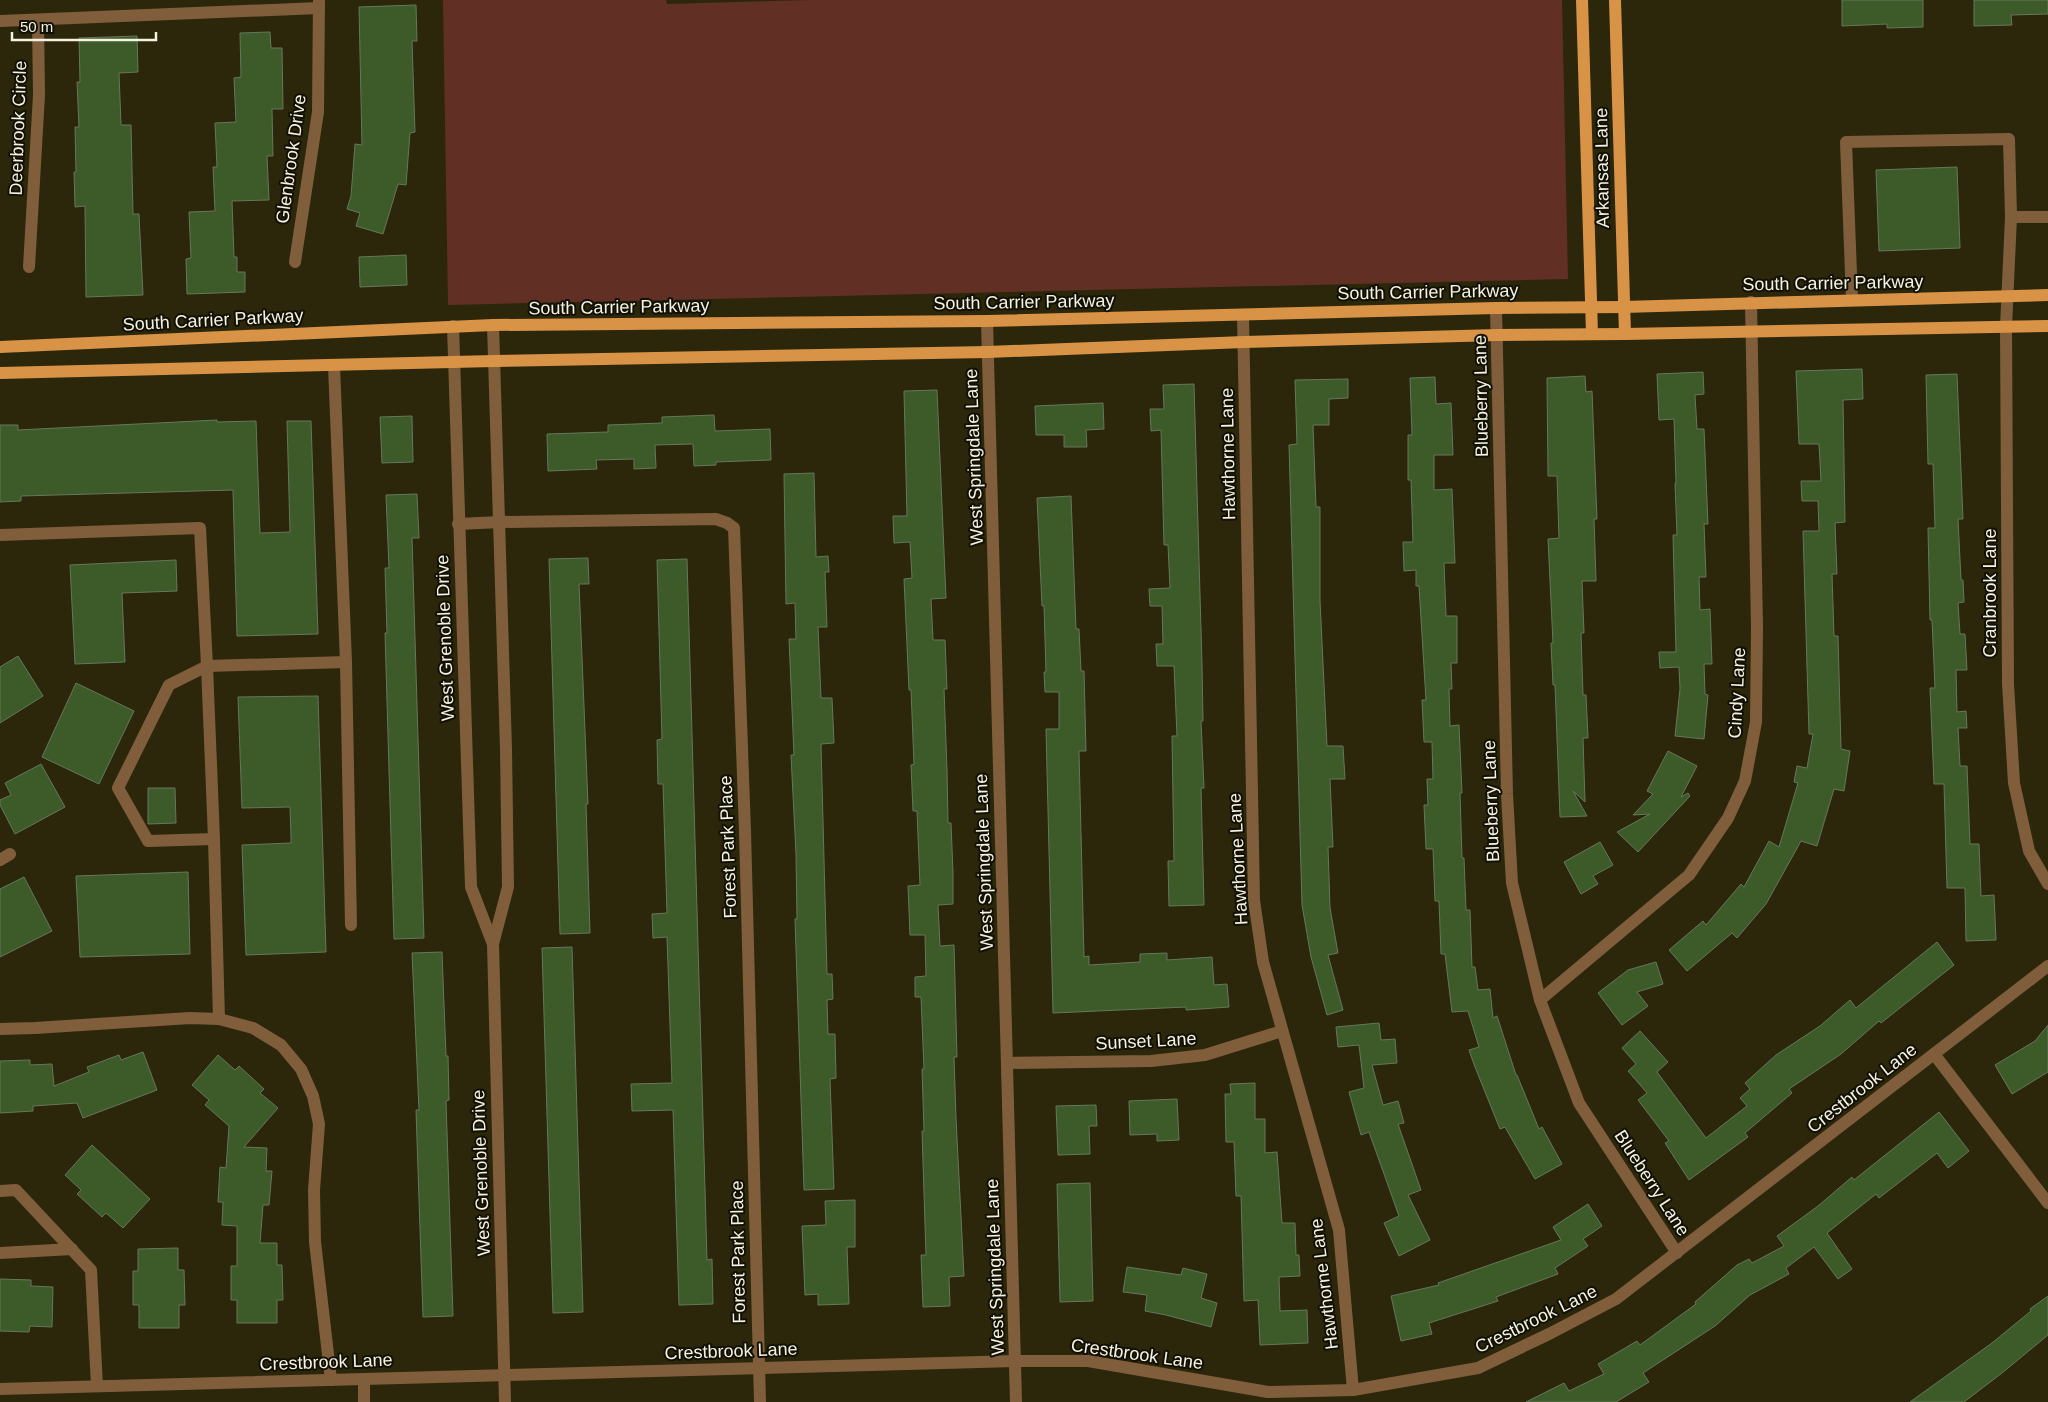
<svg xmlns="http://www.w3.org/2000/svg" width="2048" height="1402" font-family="Helvetica,sans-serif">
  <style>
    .green { fill: #622f25 }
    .building { fill: #3d5b28; stroke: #66775c }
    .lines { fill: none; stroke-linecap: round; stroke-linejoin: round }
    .minor { stroke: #805e3c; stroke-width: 12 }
    .major { stroke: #d89347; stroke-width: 12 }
    .labels { text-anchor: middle; stroke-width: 4; stroke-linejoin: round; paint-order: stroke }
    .street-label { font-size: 18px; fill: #f4f2e1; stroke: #121005 }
  </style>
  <rect width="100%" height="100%" fill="#2c270a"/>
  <!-- green -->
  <polygon class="green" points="443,0 666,0 667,4 809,0 1562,0 1568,279 448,305"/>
  <!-- building -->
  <g class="building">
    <polygon points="1842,0 1923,0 1923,27 1887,28 1887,24 1842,26"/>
    <polygon points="1974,0 2048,0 2048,14 2011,15 2012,25 1974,26"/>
    <polygon points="416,5 417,41 412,41 415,132 410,133 406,185 398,184 383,234 356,226 360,213 347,209 351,196 355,144 362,145 359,7"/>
    <polygon points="270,32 271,48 282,48 283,109 272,109 273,156 267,156 269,200 232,201 234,257 237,257 237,272 245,272 245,292 187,294 186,259 191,258 189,212 215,211 213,167 217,167 215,123 236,122 234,78 241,77 240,33"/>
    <polygon points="137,36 138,72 119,73 121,125 131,125 133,214 139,214 143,295 86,297 85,206 75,207 74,172 76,172 75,127 79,127 77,82 80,82 79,38"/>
    <polygon points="1957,167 1960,248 1879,251 1876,170"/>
    <polygon points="406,255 407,285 360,287 359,257"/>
    <polygon points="1862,369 1863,399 1843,400 1845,522 1835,523 1837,574 1832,574 1834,636 1838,636 1841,749 1850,751 1844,791 1834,789 1817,846 1801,841 1766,904 1737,938 1732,933 1687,971 1669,950 1703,921 1706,925 1741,884 1744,887 1769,841 1779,847 1798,783 1794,782 1797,766 1807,768 1813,734 1809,734 1803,531 1819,531 1818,501 1802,501 1801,481 1821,481 1819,444 1799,444 1796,371"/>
    <polygon points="1703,372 1704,394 1695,395 1697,429 1704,429 1708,524 1704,524 1706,577 1699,577 1700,610 1710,609 1712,664 1704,664 1705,694 1708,695 1704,739 1675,736 1680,689 1679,667 1660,668 1659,652 1676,652 1673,535 1677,535 1675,483 1676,483 1674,419 1659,420 1657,374"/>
    <polygon points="1957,374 1963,519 1958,519 1961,580 1963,580 1964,602 1958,603 1960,634 1965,634 1967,670 1956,670 1957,712 1966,711 1967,728 1958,728 1960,766 1967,766 1970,844 1979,844 1981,896 1994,895 1996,940 1966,941 1965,888 1947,888 1944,784 1934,784 1930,688 1935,688 1932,620 1930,620 1928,528 1935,528 1933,464 1928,464 1926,375"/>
    <polygon points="1585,376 1586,392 1592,391 1597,519 1594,519 1596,581 1582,581 1584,633 1581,633 1583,695 1586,695 1588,738 1583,738 1585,802 1573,791 1587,816 1560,817 1555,685 1553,685 1551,643 1553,643 1548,539 1559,538 1557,476 1548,476 1547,378"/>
    <polygon points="1435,377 1436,404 1451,403 1453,455 1434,455 1434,490 1452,489 1455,563 1444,563 1446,616 1457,616 1457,663 1451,663 1452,689 1449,689 1450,726 1459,725 1462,793 1460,793 1462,858 1464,858 1466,910 1470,910 1472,967 1475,967 1478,990 1490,989 1493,1018 1497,1016 1516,1075 1517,1075 1539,1129 1542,1127 1562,1164 1535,1179 1505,1127 1500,1129 1475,1067 1469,1050 1479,1047 1468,1011 1452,1012 1445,954 1441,954 1439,901 1435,901 1433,849 1426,849 1424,805 1428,805 1427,779 1433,779 1432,742 1424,742 1422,700 1426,700 1419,586 1416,586 1416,570 1404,571 1403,542 1413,542 1411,480 1408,480 1408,435 1412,435 1410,378"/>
    <polygon points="1348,379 1348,398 1329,399 1329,425 1313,425 1316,507 1320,507 1320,601 1327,746 1343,746 1345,779 1330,779 1333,847 1328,847 1330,908 1338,953 1328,955 1343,1010 1327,1015 1311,957 1302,905 1289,445 1297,444 1295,380"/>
    <polygon points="1194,384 1202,665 1203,721 1201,721 1204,788 1201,788 1204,905 1169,906 1168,861 1174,861 1172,736 1177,736 1174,666 1157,666 1156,644 1163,644 1162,606 1150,606 1149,589 1170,588 1168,545 1164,545 1161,430 1151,431 1150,409 1164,409 1163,385"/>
    <polygon points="937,390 946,598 931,599 933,640 945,640 947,689 944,689 947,770 948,823 951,823 953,873 953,904 938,905 940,946 954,945 957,1057 954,1057 956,1118 964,1276 949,1277 950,1306 923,1307 921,1255 926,1255 922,1131 924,1131 922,1069 924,1069 921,997 915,997 915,977 926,976 925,935 910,935 908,886 920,885 917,811 913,811 911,765 914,764 911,690 909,690 904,579 912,578 910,542 894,543 893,516 907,516 904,391"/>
    <polygon points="1103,403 1104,429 1086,430 1087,447 1064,447 1064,435 1036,435 1035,406"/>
    <polygon points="714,415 715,431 770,429 771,460 716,462 716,465 694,466 693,444 655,445 656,468 634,469 634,459 596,460 597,469 548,471 547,434 608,432 608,425 662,423 662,417"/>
    <polygon points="412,416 413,462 382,463 380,417"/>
    <polygon points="217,420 217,422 256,421 260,533 290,532 287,421 311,421 318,634 237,636 233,490 21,496 21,501 0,502 0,425 18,425 18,430"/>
    <polygon points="814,473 816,557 828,556 829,572 825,572 827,627 818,627 821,698 832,698 834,743 821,744 827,974 832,974 833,999 827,1000 828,1034 835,1034 836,1078 830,1079 834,1189 804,1190 795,919 797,919 796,854 791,755 794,755 789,639 796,639 795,603 786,604 784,474"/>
    <polygon points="417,494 419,538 412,538 424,938 394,939 385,633 387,633 385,568 389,568 386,495"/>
    <polygon points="1071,496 1076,629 1079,629 1081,671 1084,671 1086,751 1079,751 1084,957 1089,956 1089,965 1140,962 1140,954 1167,953 1167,960 1212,957 1214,985 1227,984 1229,1007 1186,1010 1186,1007 1053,1013 1046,729 1059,729 1059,692 1045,692 1044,672 1046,672 1044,606 1042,606 1037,498"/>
    <polygon points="588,558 589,584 579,584 588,804 586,804 590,933 560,934 549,559"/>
    <polygon points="687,559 707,1260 712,1259 713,1304 679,1305 673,1110 632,1111 631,1084 672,1083 667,937 653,938 652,914 667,913 663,784 658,784 657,740 662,739 657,560"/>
    <polygon points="176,560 177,591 122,593 125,662 75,664 70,565"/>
    <polygon points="18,656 43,696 0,723 0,667"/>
    <polygon points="76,683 134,711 99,784 42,757"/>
    <polygon points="318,696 326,952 246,955 242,845 291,843 291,837 290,807 242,808 238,697"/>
    <polygon points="1668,751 1697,766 1681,797 1688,793 1690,796 1638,852 1617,832 1650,814 1633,815 1653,794 1647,791"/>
    <polygon points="41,764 65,807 15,834 0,805 0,800 11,795 5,783"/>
    <polygon points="148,788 175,788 176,823 148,824"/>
    <polygon points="1600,842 1613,865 1593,876 1598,884 1581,894 1564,862"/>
    <polygon points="188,872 190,954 80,957 76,876"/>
    <polygon points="24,877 52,931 0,957 0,889"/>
    <polygon points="1937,942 1954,965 1881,1023 1879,1021 1841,1054 1789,1089 1792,1093 1745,1133 1748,1137 1689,1180 1665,1143 1669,1141 1638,1100 1647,1093 1628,1071 1636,1064 1622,1048 1640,1031 1668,1062 1657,1072 1706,1138 1747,1106 1740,1098 1750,1089 1745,1083 1776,1055 1820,1026 1850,1000 1856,1008"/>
    <polygon points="572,947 583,1312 553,1313 542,948"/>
    <polygon points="442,952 446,1056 448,1056 449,1100 446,1101 453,1316 423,1317 416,1110 419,1110 412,953"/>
    <polygon points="1656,962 1663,984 1637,992 1648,1006 1622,1025 1598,993 1628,970"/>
    <polygon points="1379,1023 1381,1040 1395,1039 1397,1063 1372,1065 1383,1105 1398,1101 1404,1123 1398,1124 1421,1190 1408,1195 1430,1240 1399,1256 1384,1223 1399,1216 1369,1132 1361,1135 1349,1092 1364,1088 1359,1045 1338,1047 1336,1027"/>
    <polygon points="2048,1025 2048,1072 2012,1094 1995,1065 2035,1041"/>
    <polygon points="143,1052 157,1090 83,1118 77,1103 33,1106 33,1111 0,1113 0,1061 30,1060 30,1065 52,1064 54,1086 89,1072 87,1067 119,1055 121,1060"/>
    <polygon points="218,1055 235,1070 239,1066 264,1089 260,1093 278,1108 244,1147 267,1148 266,1171 272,1171 269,1205 263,1205 260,1243 277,1243 277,1265 282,1265 283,1300 277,1300 277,1323 237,1323 237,1300 231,1300 231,1266 237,1266 237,1226 222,1225 223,1202 218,1202 220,1167 226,1168 229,1126 205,1105 209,1100 192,1085"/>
    <polygon points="1255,1083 1255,1119 1265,1119 1265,1153 1277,1152 1282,1223 1295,1223 1296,1255 1299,1255 1300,1276 1279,1277 1280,1311 1307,1310 1308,1343 1260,1345 1258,1300 1244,1301 1241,1196 1236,1196 1234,1142 1226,1142 1225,1094 1231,1094 1230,1084"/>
    <polygon points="1177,1099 1179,1140 1157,1141 1157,1134 1130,1135 1129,1101"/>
    <polygon points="1096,1105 1097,1126 1089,1126 1090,1154 1058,1155 1056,1106"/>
    <polygon points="1939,1112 1969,1151 1948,1168 1937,1153 1879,1198 1876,1194 1827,1233 1852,1269 1838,1279 1814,1247 1786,1268 1789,1274 1750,1295 1715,1326 1643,1373 1649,1382 1616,1402 1526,1402 1564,1383 1569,1391 1604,1374 1598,1364 1637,1341 1640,1345 1696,1304 1695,1302 1737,1265 1749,1259 1752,1263 1784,1246 1777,1236 1818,1206 1852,1177 1854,1180"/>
    <polygon points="92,1145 150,1199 123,1228 106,1213 102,1217 77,1194 81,1190 65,1175"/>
    <polygon points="1090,1183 1093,1301 1060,1302 1057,1184"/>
    <polygon points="855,1200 855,1247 847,1247 849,1304 818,1305 818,1294 805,1295 802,1226 826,1225 825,1201"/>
    <polygon points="1588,1204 1602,1226 1583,1239 1588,1246 1555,1268 1558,1274 1496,1297 1498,1301 1429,1323 1432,1334 1401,1341 1391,1296 1439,1285 1438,1283 1561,1240 1553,1227"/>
    <polygon points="178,1248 178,1270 184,1270 185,1305 179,1305 179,1328 139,1328 139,1305 133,1305 133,1271 138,1271 138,1249"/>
    <polygon points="1127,1267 1181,1275 1183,1268 1207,1274 1201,1298 1217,1303 1211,1327 1166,1315 1145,1311 1147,1295 1123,1292"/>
    <polygon points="0,1279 31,1280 31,1286 53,1287 52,1327 30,1326 29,1332 0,1331"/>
    <polygon points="2048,1296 2048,1335 2002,1373 1964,1402 1910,1402 1992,1343 2031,1311 2030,1309"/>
  </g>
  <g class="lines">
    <!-- minor -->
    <g class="minor">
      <polyline points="0,21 319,8"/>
      <polyline points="2011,217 2048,217"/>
      <polyline points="295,262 318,112 319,0"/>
      <polyline points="29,267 39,95 38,20"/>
      <polyline points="1852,300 1846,142 2009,139 2011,217 2006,327 2008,684 2014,783 2029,851 2048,884"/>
      <polyline points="1496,308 1507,794 1512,883 1540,1000 1579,1103 1677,1253"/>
      <polyline points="1243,315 1254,900 1263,962 1339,1230 1353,1390"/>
      <polyline points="987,321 1016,1402"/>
      <polyline points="493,325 506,749 508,887 493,944 505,1402"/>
      <polyline points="453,326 471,887 493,944"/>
      <polyline points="458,524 500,522 716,519 727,523 734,528 745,831 760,1402"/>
      <polyline points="0,535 200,528 207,666 346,662 334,366"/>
      <polyline points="346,662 351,925"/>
      <polygon points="207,666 214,839 148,841 118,788 169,685"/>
      <polyline points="214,839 219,1019"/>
      <polyline points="0,860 10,854"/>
      <polyline points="1540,1000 1689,875 1728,818 1745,781 1756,722 1757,627 1751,302"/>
      <polyline points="0,1029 35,1028 190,1018 219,1019 253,1028 281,1045 301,1069 313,1096 319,1124 314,1190 315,1242 331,1380"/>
      <polyline points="1934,1054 2048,1203"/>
      <polyline points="1007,1063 1151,1061 1205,1055 1282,1031"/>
      <polyline points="0,1191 16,1190 91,1270 97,1386"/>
      <polyline points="0,1253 72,1249"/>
      <polyline points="0,1389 1015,1361 1088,1361 1268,1392 1353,1390 1478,1368 1549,1334 1616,1299 2048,966"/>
      <polyline points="364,1402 364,1379"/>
    </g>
    <!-- major -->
    <g class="major">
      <polyline points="1582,0 1592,334"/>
      <polyline points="1615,0 1625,334"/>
      <polyline points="0,347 493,325 987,321 1496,308 1623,307 2048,295"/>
      <polyline points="0,373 494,361 988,352 1244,342 1497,335 1625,334 2048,326"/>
    </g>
  </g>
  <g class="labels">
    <!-- street labels -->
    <g class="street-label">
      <text transform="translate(18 128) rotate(-88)" y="6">Deerbrook Circle</text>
      <text transform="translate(291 159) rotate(-82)" y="6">Glenbrook Drive</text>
      <text transform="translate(1602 168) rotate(-91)" y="6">Arkansas Lane</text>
      <text transform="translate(1833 283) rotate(-1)" y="6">South Carrier Parkway</text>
      <text transform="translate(1428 292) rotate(-1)" y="6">South Carrier Parkway</text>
      <text transform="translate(1024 302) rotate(-1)" y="6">South Carrier Parkway</text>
      <text transform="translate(619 307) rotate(-1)" y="6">South Carrier Parkway</text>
      <text transform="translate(213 320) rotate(-3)" y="6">South Carrier Parkway</text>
      <text transform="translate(1481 396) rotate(-91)" y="6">Blueberry Lane</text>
      <text transform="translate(1228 454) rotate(-91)" y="6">Hawthorne Lane</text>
      <text transform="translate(974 457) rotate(-92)" y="6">West Springdale Lane</text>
      <text transform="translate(1990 593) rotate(-90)" y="6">Cranbrook Lane</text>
      <text transform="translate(445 638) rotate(-92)" y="6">West Grenoble Drive</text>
      <text transform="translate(1737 693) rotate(-87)" y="6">Cindy Lane</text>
      <text transform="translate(1491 801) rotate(-92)" y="6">Blueberry Lane</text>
      <text transform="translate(728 847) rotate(-92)" y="6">Forest Park Place</text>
      <text transform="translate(1238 859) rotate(-93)" y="6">Hawthorne Lane</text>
      <text transform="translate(984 862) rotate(-92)" y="6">West Springdale Lane</text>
      <text transform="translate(1146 1041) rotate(-3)" y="6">Sunset Lane</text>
      <text transform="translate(1862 1088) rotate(-38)" y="6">Crestbrook Lane</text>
      <text transform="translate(481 1173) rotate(-92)" y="6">West Grenoble Drive</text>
      <text transform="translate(1652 1183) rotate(57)" y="6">Blueberry Lane</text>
      <text transform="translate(738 1252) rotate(-91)" y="6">Forest Park Place</text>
      <text transform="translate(995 1267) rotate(-92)" y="6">West Springdale Lane</text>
      <text transform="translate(1324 1284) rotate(-97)" y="6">Hawthorne Lane</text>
      <text transform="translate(1536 1319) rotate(-26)" y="6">Crestbrook Lane</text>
      <text transform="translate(731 1351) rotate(-2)" y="6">Crestbrook Lane</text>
      <text transform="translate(1137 1354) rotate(8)" y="6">Crestbrook Lane</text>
      <text transform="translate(326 1362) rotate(-2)" y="6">Crestbrook Lane</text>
    </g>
  </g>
  <!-- scale -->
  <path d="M12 32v8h144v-8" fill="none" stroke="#f4f2e1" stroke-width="2.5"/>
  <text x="20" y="32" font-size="15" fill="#f4f2e1" stroke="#121005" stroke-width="4" paint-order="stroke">50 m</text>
</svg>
